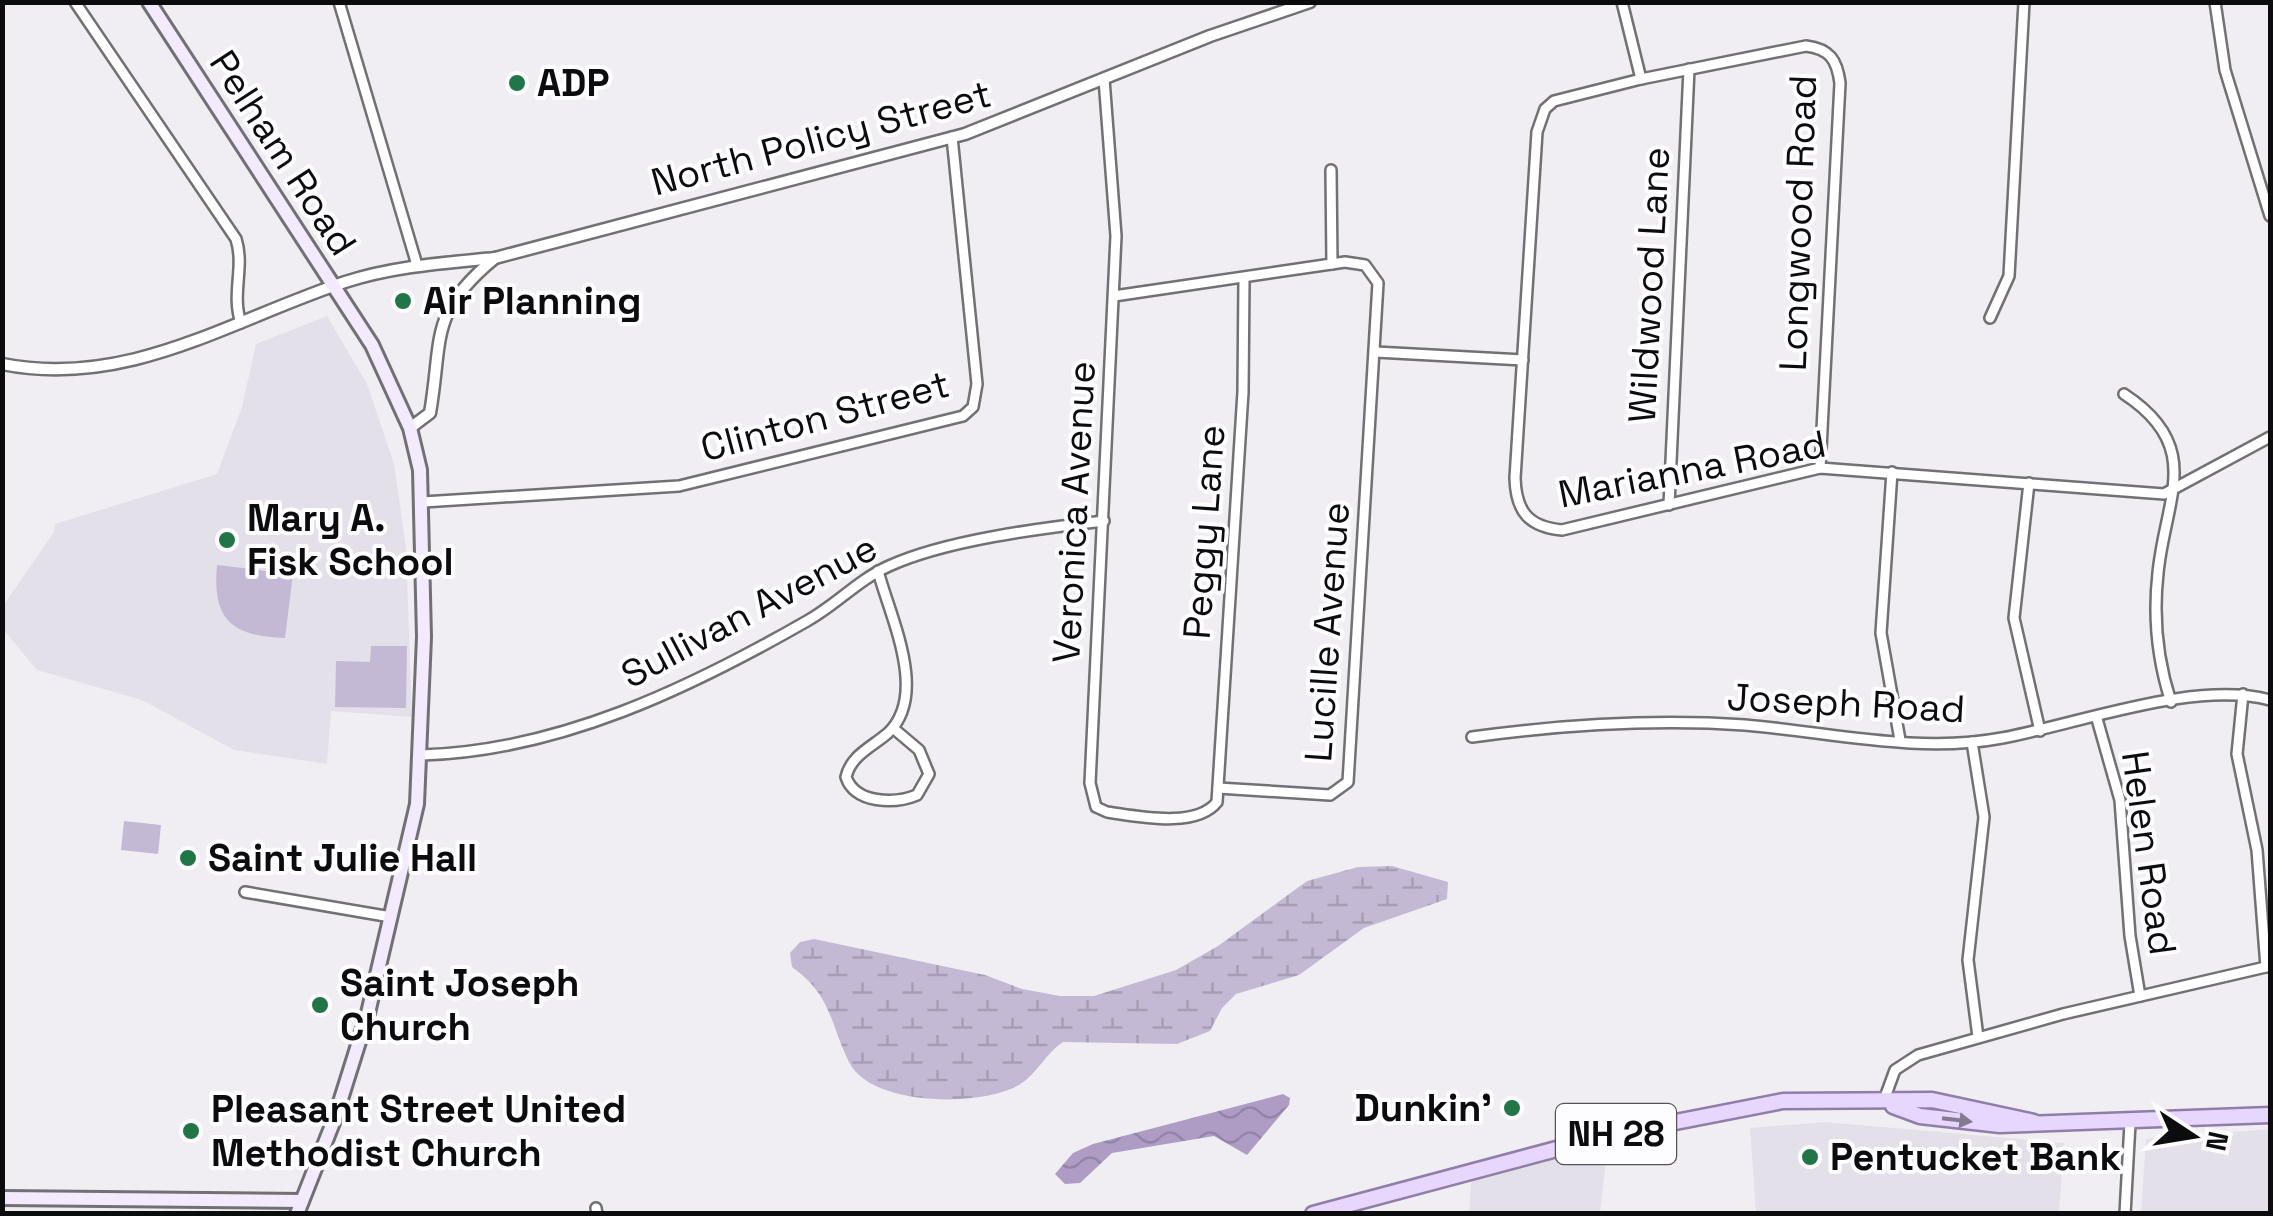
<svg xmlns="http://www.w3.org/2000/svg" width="2273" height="1216" font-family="'Space Grotesk',sans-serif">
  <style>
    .built { fill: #e4e0ea }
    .wetland { fill: url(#wetland-marsh) }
    .park { fill: #c4b9d4 }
    .water { fill: url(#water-waves) }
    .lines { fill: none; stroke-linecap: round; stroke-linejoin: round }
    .minor-casing { stroke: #717073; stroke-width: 14 }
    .tertiary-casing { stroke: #717073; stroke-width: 15 }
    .secondary-casing { stroke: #717073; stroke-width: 18 }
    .primary-casing { stroke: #907da8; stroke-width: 19 }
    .minor { stroke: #fff; stroke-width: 9 }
    .tertiary { stroke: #fff; stroke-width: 10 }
    .secondary { stroke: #f3eafe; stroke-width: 12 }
    .primary { stroke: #e7d6fd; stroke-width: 14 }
    .oneway { fill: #847b91 }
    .poi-dot { fill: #227547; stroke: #fdfcff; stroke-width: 4 }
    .labels { text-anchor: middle; stroke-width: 8; stroke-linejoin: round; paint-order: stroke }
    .shield { fill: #fdfcff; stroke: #545356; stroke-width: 2.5 }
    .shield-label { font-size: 35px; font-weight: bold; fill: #0c0b0d }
    .poi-label { font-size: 38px; font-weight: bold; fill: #0c0b0d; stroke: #fdfcff; text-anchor: start }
    .street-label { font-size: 38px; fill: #0c0b0d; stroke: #fdfcff }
  </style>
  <defs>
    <pattern id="wetland-marsh" width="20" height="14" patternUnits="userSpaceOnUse" patternTransform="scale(2.5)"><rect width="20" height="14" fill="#c4b9d4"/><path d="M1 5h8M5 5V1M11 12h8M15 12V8" fill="none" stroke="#a79eb5"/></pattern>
    <pattern id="water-waves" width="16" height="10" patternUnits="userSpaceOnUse" patternTransform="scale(2.5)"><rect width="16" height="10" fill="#ae9cc5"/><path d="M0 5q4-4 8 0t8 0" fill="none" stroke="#9485a8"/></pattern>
  </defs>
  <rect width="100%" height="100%" fill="#f0eef2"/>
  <!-- built -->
  <g class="built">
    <polygon points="327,316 367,384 394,464 406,547 412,717 331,711 327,764 234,750 142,700 37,670 3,629 3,606 54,532 55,524 217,474 242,407 256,344"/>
    <polygon points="1825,1122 2064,1143 2059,1213 1756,1213 1750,1128"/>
    <polygon points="2270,1129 2270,1213 2141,1213 2146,1139"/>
    <polygon points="1609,1135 1600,1213 1469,1214 1472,1171"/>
  </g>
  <!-- wetland -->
  <path class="wetland" d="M1392,866L1448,882L1447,899L1364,928L1299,975L1236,994L1222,1008L1210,1031L1177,1044L1063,1042C1045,1054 1037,1074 1019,1085C982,1107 871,1107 849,1062C829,1021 832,996 792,967L790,953L800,942L814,939L985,975L1022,989L1060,996H1094L1176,970L1218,946L1307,881L1358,867Z"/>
  <!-- park -->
  <g class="park">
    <path d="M217,565L293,574L285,638C231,636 212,620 217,565Z"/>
    <polygon points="371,646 407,646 406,708 335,707 336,661 370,662"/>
    <polygon points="124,821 161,825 158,854 121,850"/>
  </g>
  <!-- water -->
  <polygon class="water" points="1283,1094 1290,1098 1289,1105 1247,1155 1214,1136 1112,1153 1080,1183 1065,1184 1055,1174 1073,1153 1093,1144"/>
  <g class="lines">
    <!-- minor casing -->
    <g class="minor-casing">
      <g id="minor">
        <path d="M75,2L236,239C245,267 231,294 241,323"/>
        <polyline points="339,2 417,265"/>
        <path d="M1622,2L1641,79L1554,101L1545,109L1537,132L1515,478C1516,512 1529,527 1562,530L1820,468L2164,494L2270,437"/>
        <polyline points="2215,2 2225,70 2270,216"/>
        <path d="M1104,79L1116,236L1090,783L1096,807L1107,812C1137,816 1196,829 1217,802L1243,392L1244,279"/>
        <path d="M1641,79L1806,46C1830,49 1837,60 1840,83L1820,468"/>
        <polyline points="1331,170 1332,264"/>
        <polyline points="1114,296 1345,262 1365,265 1378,283 1348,782 1330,795 1218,788"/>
        <polyline points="1990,318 2009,276 2024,2"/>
        <polyline points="1376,352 1523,360"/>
        <path d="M2124,394C2205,447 2165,499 2158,573C2153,617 2157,659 2171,702"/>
        <polyline points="1892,472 1881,633 1900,740"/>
        <polyline points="2029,483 2014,618 2040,731"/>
        <polyline points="423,502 679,486 963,416 973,407 977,384 952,137"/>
        <polyline points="1669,505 1689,69"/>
        <path d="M878,571C890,617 929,694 888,733C872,747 851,755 846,777C855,804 895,804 917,795L929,774L919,750L893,728"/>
        <polyline points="2243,694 2237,754 2257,850 2266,967"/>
        <polyline points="2097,719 2120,800 2130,936 2140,996"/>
        <path d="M1472,737C1560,725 1655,719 1745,725C1829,732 1918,754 2002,738C2082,723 2194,680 2270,700"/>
        <polyline points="1972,742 1984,817 1968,960 1978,1037"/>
        <path d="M422,755C559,751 690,688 807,621C836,605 858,580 889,566C946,540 1042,528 1104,521"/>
        <polyline points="245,892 391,917"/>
        <polyline points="1884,1100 1895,1070 1918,1055 2063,1014 2270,966"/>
        <polyline points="596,1208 597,1214"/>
        <polyline points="2125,1214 2130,1123"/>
      </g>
    </g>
    <!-- tertiary casing -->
    <g class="tertiary-casing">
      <g id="tertiary">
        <path d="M2,364C128,389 230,320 345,282C394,266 445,263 495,258L965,134L1210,36L1310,2"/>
        <path d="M410,428L430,413C443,338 428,313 495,258"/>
      </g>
    </g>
    <!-- secondary casing -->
    <g class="secondary-casing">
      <g id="secondary">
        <polyline points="149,2 372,345 410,428 420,470 424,637 417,804 368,1013 336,1115 297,1214"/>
        <polyline points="2,1198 302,1201"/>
      </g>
    </g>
    <!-- primary casing -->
    <g class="primary-casing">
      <g id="primary">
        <polyline points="1893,1106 1920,1116 2000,1125 2270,1115"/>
        <polyline points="1313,1214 1609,1135 1783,1101 1932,1100 2034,1122"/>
      </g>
    </g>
    <!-- minor -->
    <use href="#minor" class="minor"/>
    <!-- tertiary -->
    <use href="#tertiary" class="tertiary"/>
    <!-- secondary -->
    <use href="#secondary" class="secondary"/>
    <!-- primary -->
    <use href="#primary" class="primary"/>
  </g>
  <!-- one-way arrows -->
  <defs><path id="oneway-solid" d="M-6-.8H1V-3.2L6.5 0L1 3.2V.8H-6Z" transform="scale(2.5)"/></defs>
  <use class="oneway" href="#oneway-solid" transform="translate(1957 1120) rotate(7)"/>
  <!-- markers -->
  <g class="poi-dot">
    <circle cx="517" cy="83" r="10"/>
    <circle cx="403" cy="301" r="10"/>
    <circle cx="227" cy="540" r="10"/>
    <circle cx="188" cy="858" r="10"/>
    <circle cx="320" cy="1005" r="10"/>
    <circle cx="1512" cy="1108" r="10"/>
    <circle cx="191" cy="1131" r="10"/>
    <circle cx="1810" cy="1157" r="10"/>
  </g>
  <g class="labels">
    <!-- shield labels -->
    <rect class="shield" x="1556" y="1104" width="120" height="60" rx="8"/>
    <g class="shield-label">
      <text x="1616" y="1146">NH 28</text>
    </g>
    <!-- poi labels -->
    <g class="poi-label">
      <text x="537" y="96">ADP</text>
      <text x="423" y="314">Air Planning</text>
      <text x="247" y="531">Mary A.<tspan x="247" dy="44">Fisk School</tspan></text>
      <text x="208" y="871">Saint Julie Hall</text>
      <text x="340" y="996">Saint Joseph<tspan x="340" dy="44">Church</tspan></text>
      <text x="1492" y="1121" text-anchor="end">Dunkin'</text>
      <text x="211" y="1122">Pleasant Street United<tspan x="211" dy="44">Methodist Church</tspan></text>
      <text x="1830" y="1170">Pentucket Bank</text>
    </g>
    <!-- street labels -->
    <g class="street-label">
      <text transform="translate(821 138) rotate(-15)" y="13">North Policy Street</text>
      <text transform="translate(283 153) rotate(57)" y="13">Pelham Road</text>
      <text transform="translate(1798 223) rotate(-88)" y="13">Longwood Road</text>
      <text transform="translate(1649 285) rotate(-87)" y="13">Wildwood Lane</text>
      <text transform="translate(825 416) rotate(-15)" y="13">Clinton Street</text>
      <text transform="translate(1692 469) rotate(-11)" y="13">Marianna Road</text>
      <text transform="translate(1074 512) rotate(-87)" y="13">Veronica Avenue</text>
      <text transform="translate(1204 532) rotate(-86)" y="13">Peggy Lane</text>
      <text transform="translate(749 611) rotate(-28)" y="13">Sullivan Avenue</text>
      <text transform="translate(1327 632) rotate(-86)" y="13">Lucille Avenue</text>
      <text transform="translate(1846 703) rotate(3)" y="13">Joseph Road</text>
      <text transform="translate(2149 853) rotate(82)" y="13">Helen Road</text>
    </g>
  </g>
  <!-- border -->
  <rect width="2273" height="1216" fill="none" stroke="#0c0b0d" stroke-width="10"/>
  <!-- north arrow -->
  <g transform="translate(2193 1136) rotate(102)" stroke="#fdfcff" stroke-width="8" paint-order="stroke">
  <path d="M0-8L18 38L0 25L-18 38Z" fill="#0c0b0d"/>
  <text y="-15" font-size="28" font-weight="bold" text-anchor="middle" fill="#0c0b0d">N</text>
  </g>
</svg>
